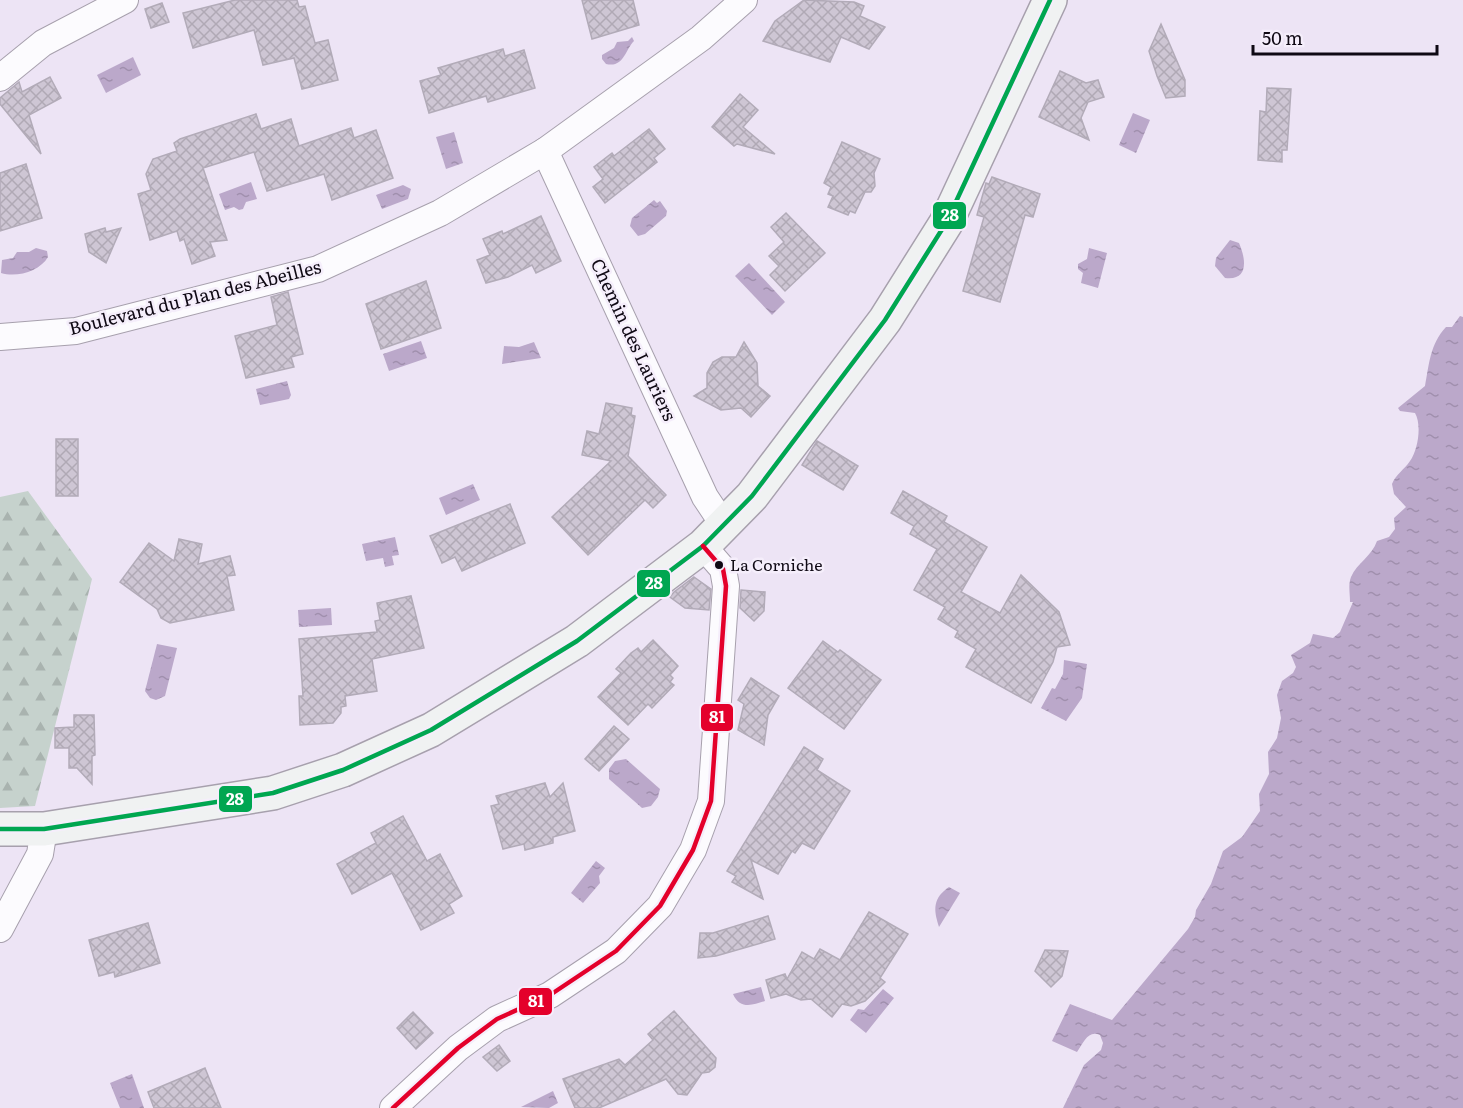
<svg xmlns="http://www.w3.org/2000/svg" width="1463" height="1108" font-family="Literata,serif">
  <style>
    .forest { fill: url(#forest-firs) }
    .water { fill: url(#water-ripples) }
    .building { fill: url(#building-cross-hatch); stroke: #b2abb8; stroke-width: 1.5 }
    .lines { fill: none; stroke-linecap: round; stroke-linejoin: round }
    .street-casing { stroke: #a7a0ad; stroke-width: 28 }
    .secondary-casing { stroke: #a7a0ad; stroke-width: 36 }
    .street { stroke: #fcfbfe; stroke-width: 26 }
    .secondary { stroke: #f0f2f2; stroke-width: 33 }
    .bus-1-casing { stroke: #f5eefb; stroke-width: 9 }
    .bus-2-casing { stroke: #f5eefb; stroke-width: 9 }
    .bus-1 { stroke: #00a651; stroke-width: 4.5 }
    .bus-2 { stroke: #e4002b; stroke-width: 4.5 }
    .bus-dot { fill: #0f0914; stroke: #f5eefb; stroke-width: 2 }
    .labels { text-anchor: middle; stroke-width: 5; stroke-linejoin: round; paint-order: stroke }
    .bus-label { font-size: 16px; fill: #0f0914; stroke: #f5eefb; text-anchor: start }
    .street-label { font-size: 18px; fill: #0f0914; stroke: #f5eefb }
    .line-badge { stroke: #f5eefb; stroke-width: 2 }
    .badge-label { font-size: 16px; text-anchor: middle; font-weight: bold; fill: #fff }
  </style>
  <defs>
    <pattern id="forest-firs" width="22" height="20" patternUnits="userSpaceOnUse" patternTransform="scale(1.5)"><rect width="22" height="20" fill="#c6d2cd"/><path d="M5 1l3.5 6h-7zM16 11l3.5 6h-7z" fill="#a9b3af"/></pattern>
    <pattern id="water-ripples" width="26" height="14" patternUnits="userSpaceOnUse" patternTransform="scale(1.5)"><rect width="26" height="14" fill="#bba8ca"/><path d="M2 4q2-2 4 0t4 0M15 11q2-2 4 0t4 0" fill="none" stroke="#a08fad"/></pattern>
    <pattern id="building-cross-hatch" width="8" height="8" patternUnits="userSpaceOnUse" patternTransform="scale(1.5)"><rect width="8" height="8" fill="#cec6d4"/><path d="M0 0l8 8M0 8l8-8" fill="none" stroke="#b0a9b5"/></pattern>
  </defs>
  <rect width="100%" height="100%" fill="#ede4f5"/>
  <!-- forest -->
  <polygon class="forest" points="28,491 92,579 35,806 0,808 0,497"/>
  <!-- water -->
  <g class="water">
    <path d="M632,37L634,41C625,50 624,68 606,64L602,59V55L614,48L617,42L628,41Z"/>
    <polygon points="133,57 141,75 106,93 97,75"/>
    <polygon points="1133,113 1150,120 1136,153 1119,145"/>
    <polygon points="454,132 463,163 446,169 436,137"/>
    <polygon points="251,182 257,199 246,202 243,209 239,210 234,207 225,210 219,194"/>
    <polygon points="403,185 411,189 408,199 382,209 376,195"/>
    <polygon points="654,200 657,203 660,201 667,211 666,216 645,234 638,236 630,226 632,218"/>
    <path d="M1230,240L1239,243C1246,259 1249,281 1225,278L1215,266L1216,258Z"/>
    <path d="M36,248L47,251L48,257C40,271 17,278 1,273L2,260L13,258L17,252H29Z"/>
    <polygon points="1089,248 1107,253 1098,288 1081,283 1083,273 1078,269 1078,264 1087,259"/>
    <polygon points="749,263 785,302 772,315 735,276"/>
    <path d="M1460,316L1463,317V1108H1063L1084,1065L1101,1050L1103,1043L1100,1035C1088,1030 1084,1042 1077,1052L1052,1041L1070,1004L1112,1020L1188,929L1195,917L1196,910L1211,884L1223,851L1242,837L1260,811L1259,794L1269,774L1268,752L1277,738L1281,718L1277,695L1282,681L1293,673L1296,667L1291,655L1310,643L1313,634L1333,638L1340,632L1353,602H1350C1350,593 1348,585 1351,577C1357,563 1372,556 1377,541L1389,537L1395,529L1394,518L1406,507L1394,494L1392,484C1396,474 1404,470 1410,461C1418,450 1422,425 1415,413L1400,411L1398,408L1425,386C1429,365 1430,344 1446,327H1452Z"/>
    <polygon points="421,341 427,358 389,371 383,354"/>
    <polygon points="534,342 541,358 502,364 504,346 519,347"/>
    <polygon points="287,381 291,395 289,399 260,405 256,389"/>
    <polygon points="473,484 480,500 446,515 439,498"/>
    <polygon points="395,537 399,555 392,556 394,565 385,567 383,558 366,561 362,544"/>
    <polygon points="331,608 332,625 299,627 298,610"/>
    <polygon points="157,644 177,648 165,696 156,700 150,698 145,691"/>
    <polygon points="1064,660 1087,664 1082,698 1066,721 1041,708 1052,688 1055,689 1063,674"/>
    <polygon points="626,759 660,789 658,797 651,806 642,808 609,779 609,769 615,761"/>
    <polygon points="596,861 605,868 599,876 600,883 583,903 571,893"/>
    <path d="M949,887L960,893L939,927C933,909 933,898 949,887Z"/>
    <path d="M761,987L765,1001C753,1005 740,1010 733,994Z"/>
    <polygon points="883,989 894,998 866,1033 850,1020 858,1009 864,1010"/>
    <polygon points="132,1074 144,1108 120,1108 110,1083"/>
    <polygon points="553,1091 558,1103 549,1108 521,1107"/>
  </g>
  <!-- building -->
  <g class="building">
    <polygon points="235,0 297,0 299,7 305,6 315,43 328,40 338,80 302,89 294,58 263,65 254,30 193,48 183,13"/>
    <polygon points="582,0 633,0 639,25 592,39"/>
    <polygon points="804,0 854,2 864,6 860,16 885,27 869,49 841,37 830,62 763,41 775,21"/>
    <polygon points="162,3 169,22 151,28 145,9"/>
    <polygon points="1161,24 1185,80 1185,96 1166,98 1157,76 1149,51"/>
    <polygon points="503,49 505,56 524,50 535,88 488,102 486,96 429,113 420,81 441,75 438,68"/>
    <polygon points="1060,71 1086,83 1098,80 1104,97 1088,102 1081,118 1089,140 1039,117"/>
    <polygon points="50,77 61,98 29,115 41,154 0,104 0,98 19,82 22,92"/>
    <polygon points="1267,88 1291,89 1287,150 1282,150 1282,162 1258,160 1260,111 1266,112"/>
    <polygon points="740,94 758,110 743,127 775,154 737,144 734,146 712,127"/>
    <polygon points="256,114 261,129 291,119 299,146 351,128 354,138 376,130 393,178 332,200 324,174 267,191 254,152 203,168 227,240 210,242 215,256 192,264 184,239 180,241 177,231 150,240 138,194 151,190 146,174 153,159 177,151 174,143 180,139"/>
    <polygon points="649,129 665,149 654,158 657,162 605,203 593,187 603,179 594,167 612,153 614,156"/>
    <polygon points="842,142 880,159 874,173 875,186 871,192 865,192 855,213 850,211 848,215 828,207 833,196 828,194 831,187 824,183"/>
    <polygon points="26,164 42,218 0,231 0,173"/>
    <polygon points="992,177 1040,194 1033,217 1025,215 1000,302 963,291 984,217 977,215 986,183 989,184"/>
    <polygon points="786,213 825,253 785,291 770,275 779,266 769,256 784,242 771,227"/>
    <polygon points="541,216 561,261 536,273 532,265 508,277 486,283 477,260 490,255 483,239 502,231 503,234"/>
    <polygon points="105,228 106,232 121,228 106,263 89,252 85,234"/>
    <polygon points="426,281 441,328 381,349 366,304"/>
    <polygon points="288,292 303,354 291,357 294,367 246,378 235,336 277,325 271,297"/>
    <polygon points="744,342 757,363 758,386 770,396 751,417 741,408 721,410 694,396 707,388 707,373 713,362 722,357 736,357"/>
    <polygon points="606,403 632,408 631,415 635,416 628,456 666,495 653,508 645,500 588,555 552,517 611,461 582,455 587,431 599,434"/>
    <rect x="56" y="439" width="22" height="57"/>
    <polygon points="817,441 858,466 843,490 802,465"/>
    <polygon points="903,491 947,516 944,522 987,547 961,592 1000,613 1021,575 1059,612 1070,645 1057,647 1053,662 1031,703 966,667 976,649 955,637 958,631 938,619 945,607 914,590 937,549 910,534 914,526 891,513"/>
    <polygon points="510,504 525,543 462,571 455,557 442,563 430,536"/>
    <polygon points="179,539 202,544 198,564 230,556 235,575 227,576 234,610 170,623 161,618 157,609 120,582 149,543 174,561"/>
    <polygon points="694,577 711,589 709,610 685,608 670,597 674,592"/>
    <polygon points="741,590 765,592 764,611 754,621 740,608"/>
    <polygon points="411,596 424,648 372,659 377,691 345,696 346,706 341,707 341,713 333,723 300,725 299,696 303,696 299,639 377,632 375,621 380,620 377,603"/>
    <polygon points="653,640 678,666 670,675 673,678 670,682 674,685 652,708 648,704 628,725 598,697 621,673 616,669 631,653 638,648 641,652"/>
    <polygon points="823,641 838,652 840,650 881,680 844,729 788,688"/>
    <polygon points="751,678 779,696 768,715 764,745 738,730 744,704 738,700"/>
    <polygon points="74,715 94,715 95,755 92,756 92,784 77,768 69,768 69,748 55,748 55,728 74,727"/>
    <polygon points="614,726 629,739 599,771 585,759"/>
    <polygon points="804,747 823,759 817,770 850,791 814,849 802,843 795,853 792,851 778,874 751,860 763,899 732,882 736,876 727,871"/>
    <polygon points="545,783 550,797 563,783 575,831 553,837 553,843 525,850 524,844 503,849 491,806 499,804 496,796"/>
    <polygon points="403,816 427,861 440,854 462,896 449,904 454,913 421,930 392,873 352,894 337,864 376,843 371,833"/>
    <polygon points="869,912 908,934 880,978 885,982 865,1001 851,1006 842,1004 832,1017 811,999 801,1000 786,994 771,998 766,980 785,974 787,979 802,952 814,959 820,949 840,960"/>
    <polygon points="768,916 775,939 716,956 698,958 700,933 713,933"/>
    <polygon points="148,923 160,963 115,977 114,972 99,976 89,940"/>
    <polygon points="1045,950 1068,951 1062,976 1051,987 1035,971"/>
    <polygon points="674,1011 716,1058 715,1067 709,1072 702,1073 687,1095 678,1094 666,1079 599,1108 575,1108 563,1079 619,1059 625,1065 653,1040 648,1034"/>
    <polygon points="413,1012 433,1033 416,1049 397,1028"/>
    <polygon points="499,1045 510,1061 497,1071 483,1057"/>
    <polygon points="205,1068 221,1108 154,1108 148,1092"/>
  </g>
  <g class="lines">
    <!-- street casing -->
    <g class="street-casing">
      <g id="street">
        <polyline points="0,78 43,43 125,0"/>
        <polyline points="545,151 705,497 725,527"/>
        <polyline points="0,337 76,331 318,269 440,213 545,151 701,38 744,0"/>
        <polyline points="0,929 40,854 44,829"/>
        <polyline points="393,1108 458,1048 497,1019 550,995 616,951 660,906 693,850 711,801 726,586 723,569 703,546"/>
      </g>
    </g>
    <!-- secondary casing -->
    <g class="secondary-casing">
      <polyline id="secondary" points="0,829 44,829 273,793 343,770 431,730 577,641 703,546 752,496 885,320 946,223 1050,0"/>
    </g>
    <!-- street -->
    <use href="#street" class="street"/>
    <!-- secondary -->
    <use href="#secondary" class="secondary"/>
    <!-- bus-1 casing -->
    <g class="bus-1-casing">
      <polyline id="bus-1" points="0,829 44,829 273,793 343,770 431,730 577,641 703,546 752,496 885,320 946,223 1050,0"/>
    </g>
    <!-- bus-2 casing -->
    <g class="bus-2-casing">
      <polyline id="bus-2" points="393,1108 458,1048 497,1019 550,995 616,951 660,906 693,850 711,801 726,586 723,569 703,546"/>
    </g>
    <!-- bus-1 -->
    <use href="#bus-1" class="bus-1"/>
    <!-- bus-2 -->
    <use href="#bus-2" class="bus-2"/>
  </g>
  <!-- markers -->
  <circle class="bus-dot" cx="719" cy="565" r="5"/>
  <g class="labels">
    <!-- bus labels -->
    <g class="bus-label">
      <text x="730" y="571">La Corniche</text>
    </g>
    <!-- street labels -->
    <g class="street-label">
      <text transform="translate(195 298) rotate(-14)" y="6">Boulevard du Plan des Abeilles</text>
      <text transform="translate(633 340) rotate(65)" y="6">Chemin des Lauriers</text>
    </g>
  </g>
  <g class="line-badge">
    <rect x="932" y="201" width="35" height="29" rx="6" fill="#00a651"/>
    <rect x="636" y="569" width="35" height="29" rx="6" fill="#00a651"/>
    <rect x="700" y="703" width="34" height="29" rx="6" fill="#e4002b"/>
    <rect x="218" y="785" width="35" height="28" rx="6" fill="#00a651"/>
    <rect x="518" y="987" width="35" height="29" rx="6" fill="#e4002b"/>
  </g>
  <g class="badge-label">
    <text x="950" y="221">28</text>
    <text x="654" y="589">28</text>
    <text x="717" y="723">81</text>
    <text x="235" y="805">28</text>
    <text x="536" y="1007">81</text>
  </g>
  <!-- scale -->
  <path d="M1253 45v9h184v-9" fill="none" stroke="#0f0914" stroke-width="3"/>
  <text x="1262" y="45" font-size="18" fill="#0f0914" stroke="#f5eefb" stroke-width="4.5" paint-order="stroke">50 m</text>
</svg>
